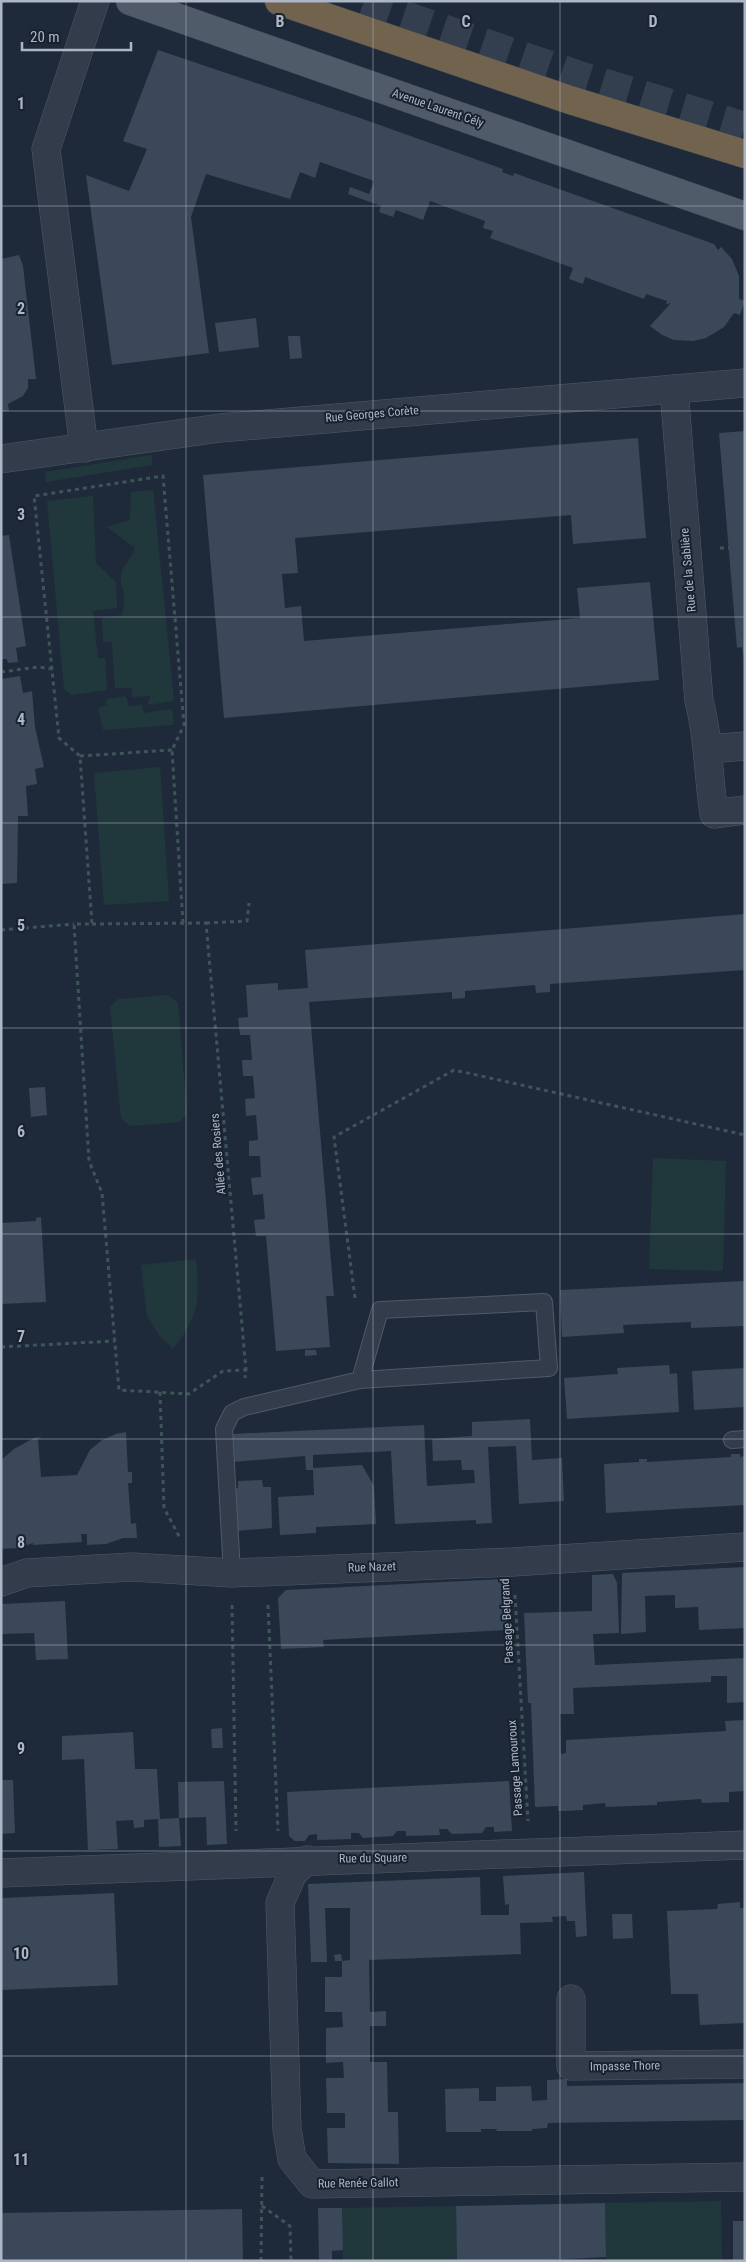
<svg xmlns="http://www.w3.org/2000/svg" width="746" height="2262" font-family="'Roboto Condensed',sans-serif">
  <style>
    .green { fill: #20383b }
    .building { fill: #3a485a }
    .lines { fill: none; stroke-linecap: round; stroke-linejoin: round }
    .highway-tunnel { stroke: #333f4f; stroke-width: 28; stroke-dasharray: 28 14; stroke-linecap: butt }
    .lane-casing { stroke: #505968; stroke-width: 18 }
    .street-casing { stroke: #505968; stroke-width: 29 }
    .primary-casing { stroke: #3c4553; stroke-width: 29 }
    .highway-casing { stroke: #3d4654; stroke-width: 29 }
    .path { stroke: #3e5558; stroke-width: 3; stroke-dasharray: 4 4; stroke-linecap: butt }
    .lane { stroke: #323c4a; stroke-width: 16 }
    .street { stroke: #323c4a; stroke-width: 28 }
    .primary { stroke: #505b6a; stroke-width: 28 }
    .highway { stroke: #71634e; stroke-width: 28 }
    .grid { fill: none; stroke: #acb6c7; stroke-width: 1; stroke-opacity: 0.55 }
    .labels { text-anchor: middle; stroke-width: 4; stroke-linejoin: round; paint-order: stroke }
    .street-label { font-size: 12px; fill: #acb6c7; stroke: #18212e }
    .grid-label { font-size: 16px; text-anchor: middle; font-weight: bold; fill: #acb6c7; stroke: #18212e; stroke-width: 4; stroke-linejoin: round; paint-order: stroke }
  </style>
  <rect width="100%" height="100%" fill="#1e2a3a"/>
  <!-- green -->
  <g class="green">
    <polygon points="151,455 153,465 46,482 45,472"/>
    <path d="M153,490L174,701L148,705L150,696L132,697V688H115L112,642H103L102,618L122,615C123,609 125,602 124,595C123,588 120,584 121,576C122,565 132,559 135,548L107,527L130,520L131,492Z"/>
    <polygon points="93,496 96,563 116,582 117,608 93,611 98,658 105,658 107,690 72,695 64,689 47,501"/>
    <polygon points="126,696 129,706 142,705 144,713 172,709 174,725 103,730 98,708 107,705 106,699"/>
    <polygon points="160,767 169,901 104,905 94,773"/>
    <polygon points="168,995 178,1003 187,1114 180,1122 130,1126 121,1118 110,1007 118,999"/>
    <polygon points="653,1158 726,1161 723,1271 649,1269"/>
    <path d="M196,1259C200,1299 199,1316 173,1349L159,1335L147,1316L141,1265Z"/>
    <polygon points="721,2201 722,2261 606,2261 605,2203"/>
    <polygon points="456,2206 457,2261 343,2261 342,2208"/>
  </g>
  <!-- building -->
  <g class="building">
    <polygon points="158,50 360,118 503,169 502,172 513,176 514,173 714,244 718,250 721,247 732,259 739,276 739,299 745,301 740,315 734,313 724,327 706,338 693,341 674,340 662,335 650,326 671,303 667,304 666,304 667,301 646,294 644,299 585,277 583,284 572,280 569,279 573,268 490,238 493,231 483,228 485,221 430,201 423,220 396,210 393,217 379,212 381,206 348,194 350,187 369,194 374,181 320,162 315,178 300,172 290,199 206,174 191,217 209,353 112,365 86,175 129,191 147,149 123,141"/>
    <polygon points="19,255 23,266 36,379 28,379 28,388 23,396 8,404 9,411 1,412 1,259"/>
    <polygon points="256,318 259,347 219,352 215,323"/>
    <polygon points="288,336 300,336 302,358 290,359"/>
    <polygon points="745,431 745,659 744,659 742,647 737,648 719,433"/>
    <polygon points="638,438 646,538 573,544 571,515 295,538 298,573 282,574 285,608 301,606 304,641 580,618 577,588 650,582 659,680 224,718 203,475"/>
    <polygon points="9,535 26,646 16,648 18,662 8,663 7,659 1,659 1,536"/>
    <polygon points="20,676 23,693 32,691 35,727 44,767 35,769 37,784 26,786 28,816 18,816 17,883 1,884 1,679"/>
    <polygon points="745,914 745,970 550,984 550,992 536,993 535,985 465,991 465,998 452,999 452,992 309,1002 334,1296 326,1296 330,1347 276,1351 266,1236 256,1236 254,1220 265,1219 263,1194 253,1195 251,1178 261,1177 260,1156 249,1156 249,1141 258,1140 256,1115 246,1116 245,1099 255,1098 253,1076 243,1076 242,1060 252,1060 250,1035 240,1035 238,1018 248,1017 246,985 278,983 278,990 308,988 305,950"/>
    <polygon points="45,1087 47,1115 31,1117 29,1088"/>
    <polygon points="41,1217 46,1302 1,1304 1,1223 36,1221 36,1218"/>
    <polygon points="745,1281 745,1326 691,1328 691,1322 623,1325 624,1333 562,1337 560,1290"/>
    <polygon points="305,1350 316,1350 317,1355 305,1356"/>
    <polygon points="669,1365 670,1374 677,1373 679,1412 567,1419 564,1378 618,1374 617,1368"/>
    <polygon points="745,1368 745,1407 694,1410 692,1371"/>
    <polygon points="530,1419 532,1460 562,1458 564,1501 519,1504 516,1446 488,1447 492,1523 476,1524 476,1520 395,1524 391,1451 313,1455 313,1468 362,1465 374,1486 376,1524 316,1527 316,1533 280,1535 278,1497 314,1495 313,1470 306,1470 305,1456 233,1462 231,1434 424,1425 427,1486 475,1483 474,1470 462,1470 461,1460 433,1461 432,1439 472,1436 472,1422"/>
    <polygon points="126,1432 128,1472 132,1472 132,1483 128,1483 131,1524 136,1523 137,1538 123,1538 106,1544 87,1545 87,1534 81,1534 82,1542 33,1545 33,1543 18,1548 1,1549 1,1460 14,1449 34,1438 42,1437 38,1439 41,1477 77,1475 90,1450 102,1440 116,1434"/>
    <polygon points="731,1454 740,1454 740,1457 745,1456 745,1505 606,1513 604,1464 639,1462 639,1459 647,1459 647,1462 731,1457"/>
    <polygon points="262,1480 263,1487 271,1487 272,1528 236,1531 234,1489 238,1488 238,1481"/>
    <polygon points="745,1567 745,1628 699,1630 698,1607 675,1608 675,1595 645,1596 646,1632 621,1634 622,1573"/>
    <polygon points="613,1574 617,1583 619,1633 593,1634 595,1665 745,1658 745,1702 727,1703 727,1676 711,1676 711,1682 573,1688 574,1714 560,1714 561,1754 566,1753 566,1740 726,1731 725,1721 745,1720 745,1791 729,1792 729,1802 702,1803 701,1799 657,1802 657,1805 606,1807 605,1803 583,1805 583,1810 564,1811 558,1811 558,1806 535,1807 531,1703 528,1703 524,1613 592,1611 592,1575"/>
    <polygon points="504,1579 507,1630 323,1640 324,1647 281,1649 278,1598 286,1590"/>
    <polygon points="65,1601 68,1659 36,1660 34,1633 1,1634 1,1604"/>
    <polygon points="222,1728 223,1748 212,1748 211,1729"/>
    <polygon points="133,1732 135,1769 157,1769 160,1819 179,1818 181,1846 159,1847 158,1819 144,1820 144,1827 134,1828 133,1820 116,1821 118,1849 88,1850 84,1759 62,1760 62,1736"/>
    <polygon points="1,1780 13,1780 15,1833 1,1834"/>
    <polygon points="224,1781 227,1844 207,1845 206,1817 179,1818 178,1782"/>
    <polygon points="509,1781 512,1831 494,1832 494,1827 486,1827 482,1833 452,1834 447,1829 439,1829 440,1835 406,1836 406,1831 397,1831 393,1836 363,1838 359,1833 351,1833 351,1839 317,1840 317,1834 309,1835 305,1841 295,1841 289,1836 287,1792"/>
    <polygon points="584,1872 587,1936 576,1937 575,1921 567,1921 566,1916 552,1917 553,1922 520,1923 521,1954 369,1960 370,2012 386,2011 386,2026 370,2026 370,2062 387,2062 388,2112 398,2112 399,2164 328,2163 327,2128 345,2128 345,2113 327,2113 326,2078 344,2078 343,2062 326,2063 326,2028 343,2027 342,2012 325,2012 325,1977 342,1977 342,1961 350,1960 350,1908 325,1908 327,1962 311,1962 308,1884 480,1877 481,1915 509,1915 509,1904 505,1905 503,1876"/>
    <polygon points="114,1893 118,1985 1,1990 1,1898"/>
    <polygon points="740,1902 740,1908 745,1908 745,2023 700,2025 698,1994 671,1994 667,1911 717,1909 718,1904"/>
    <polygon points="612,1914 632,1914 633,1938 613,1939"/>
    <polygon points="341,1954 342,1961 335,1961 334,1955"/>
    <polygon points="567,2079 567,2086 745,2083 745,2120 548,2123 547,2128 532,2129 532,2131 496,2131 497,2129 481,2129 481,2132 446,2132 445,2089 479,2088 479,2101 496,2101 496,2087 531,2086 532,2101 547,2100 547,2080"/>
    <polygon points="605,2203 606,2257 530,2261 457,2261 456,2206"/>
    <polygon points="318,2208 342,2208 343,2250 332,2251 332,2261 319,2261"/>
    <polygon points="242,2209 243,2261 1,2261 1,2213"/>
    <rect x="733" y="2221" width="12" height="40"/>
  </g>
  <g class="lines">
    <!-- highway-tunnel -->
    <polyline class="highway-tunnel" points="364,1 577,74 745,126"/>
    <!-- lane casing -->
    <g class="lane-casing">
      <g id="lane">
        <polyline points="732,1440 745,1439"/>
        <polyline points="232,1573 224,1429 232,1413 244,1407 360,1380 549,1368 544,1302 380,1310 360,1380"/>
      </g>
    </g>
    <!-- street casing -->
    <g class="street-casing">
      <g id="street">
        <path d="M674,389L699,701C709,738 708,776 714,814L745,810"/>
        <polyline points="84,448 46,149 95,1"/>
        <polyline points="1,459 220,428 745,383"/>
        <polyline points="708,749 745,746"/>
        <polyline points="1,1582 27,1573 132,1567 232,1573 513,1562 745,1547"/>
        <polyline points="307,1860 293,1873 280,1903 287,2129 292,2159 312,2184 745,2177"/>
        <path d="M1,1873C249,1862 497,1856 745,1845"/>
        <polyline points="571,1999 571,2066 745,2064"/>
      </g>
    </g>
    <!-- primary casing -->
    <g class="primary-casing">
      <polyline id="primary" points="130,1 745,216"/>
    </g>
    <!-- highway casing -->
    <g class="highway-casing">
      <polyline id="highway" points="279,1 570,100 745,154"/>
    </g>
    <!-- path -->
    <g class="path">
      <polyline points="720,548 729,548"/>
      <polyline points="1,672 38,667 53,669"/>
      <polyline points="80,756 172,750"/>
      <polyline points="183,923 172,750 184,725 163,476 34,496 59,738 80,756 92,924 74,924 89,1161 102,1193 119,1390 189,1394 223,1371 246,1370"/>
      <polyline points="206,923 247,921 249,903"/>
      <polyline points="92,924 206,923 246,1370 245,1378"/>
      <polyline points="1,930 74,924"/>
      <polyline points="355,1298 334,1137 454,1070 745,1135"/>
      <polyline points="1,1347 115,1341"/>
      <polyline points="160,1392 164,1508 180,1538"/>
      <polyline points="515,1595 528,1821"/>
      <polyline points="232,1605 236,1831"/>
      <polyline points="268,1605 278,1831"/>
      <polyline points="262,2206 290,2226 291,2261"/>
      <polyline points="261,2261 262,2174"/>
    </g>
    <!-- lane -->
    <use href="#lane" class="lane"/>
    <!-- street -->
    <use href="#street" class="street"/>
    <!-- primary -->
    <use href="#primary" class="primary"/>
    <!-- highway -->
    <use href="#highway" class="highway"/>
  </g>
  <!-- grid -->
  <path class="grid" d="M186,1V2261M373,1V2261M560,1V2261M1,206H745M1,411H745M1,617H745M1,823H745M1,1028H745M1,1234H745M1,1439H745M1,1645H745M1,1851H745M1,2056H745"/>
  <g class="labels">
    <!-- street labels -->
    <g class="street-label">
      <text transform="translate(438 108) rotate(19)" y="4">Avenue Laurent Cély</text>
      <text transform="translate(372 414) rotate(-5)" y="4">Rue Georges Corète</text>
      <text transform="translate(688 570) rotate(-95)" y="4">Rue de la Sablière</text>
      <text transform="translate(218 1154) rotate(-95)" y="4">Allée des Rosiers</text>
      <text transform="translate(372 1567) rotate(-2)" y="4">Rue Nazet</text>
      <text transform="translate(507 1621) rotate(-93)" y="4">Passage Belgrand</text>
      <text transform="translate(515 1768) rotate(-94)" y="4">Passage Lamouroux</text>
      <text transform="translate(373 1858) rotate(-1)" y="4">Rue du Square</text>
      <text transform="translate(625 2066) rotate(-1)" y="4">Impasse Thore</text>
      <text transform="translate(358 2183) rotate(-1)" y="4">Rue Renée Gallot</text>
    </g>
  </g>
  <g class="grid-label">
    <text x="280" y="27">B</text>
    <text x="466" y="27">C</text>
    <text x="653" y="27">D</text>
    <text x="21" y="109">1</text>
    <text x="21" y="314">2</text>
    <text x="21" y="520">3</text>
    <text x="21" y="725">4</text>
    <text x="21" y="931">5</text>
    <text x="21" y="1137">6</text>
    <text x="21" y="1342">7</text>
    <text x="21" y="1548">8</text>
    <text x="21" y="1754">9</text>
    <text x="21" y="1959">10</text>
    <text x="21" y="2165">11</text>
  </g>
  <!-- border -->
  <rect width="746" height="2262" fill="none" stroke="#acb6c7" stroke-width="5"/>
  <!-- scale -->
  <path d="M22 42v8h109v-8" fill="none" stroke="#acb6c7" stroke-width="2.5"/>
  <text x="30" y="42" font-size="15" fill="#acb6c7" stroke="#18212e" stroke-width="4" paint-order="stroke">20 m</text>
</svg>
